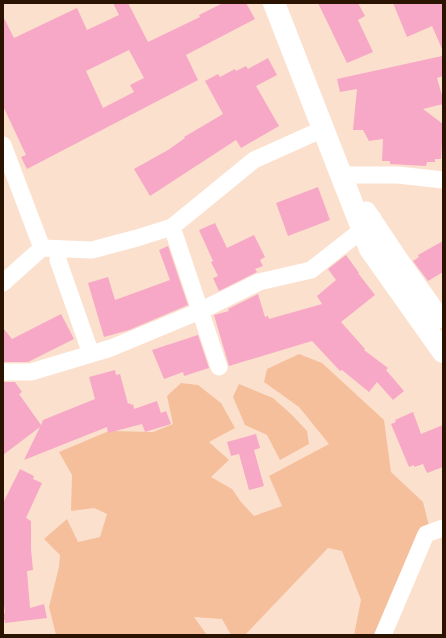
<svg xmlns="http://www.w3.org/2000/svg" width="446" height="638" font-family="Raleway,sans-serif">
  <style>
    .green { fill: #f5bf9c }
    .building { fill: #f6a8c6; fill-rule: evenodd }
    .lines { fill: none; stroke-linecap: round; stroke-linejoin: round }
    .street { stroke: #fff; stroke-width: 17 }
    .secondary { stroke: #fff; stroke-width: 22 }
  </style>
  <rect width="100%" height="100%" fill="#fce0ce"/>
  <!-- green -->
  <g class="green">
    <polygon points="299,354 322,363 384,420 391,472 423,502 429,526 380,635 354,635 361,600 342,551 328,548 245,635 231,635 222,619 194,617 207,635 56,635 49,607 59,567 60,555 44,539 67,519 78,542 100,537 107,514 94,508 71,511 72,475 59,452 109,431 153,432 173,424 167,396 181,383 198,385 221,403 235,428 209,442 229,460 211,477 232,489 241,502 254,516 282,506 269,476 329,444 299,407 264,382 267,369"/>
    <polygon points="239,384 273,398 292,415 307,431 309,444 280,460 267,435 245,425 233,397"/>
  </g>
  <!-- building -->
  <g class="building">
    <path d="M113,3H128L148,42L200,17L199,15L223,3H246L255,19L186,55L198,80L27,169L21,157L26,155L3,106V16L14,38L77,8L87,30L119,15ZM129,50L144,78L130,85L134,92L103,108L86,71Z"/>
    <polygon points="318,3 358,3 365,16 358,20 373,52 347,63"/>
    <polygon points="393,3 443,3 443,51 432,26 407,37"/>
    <polygon points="442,56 443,57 443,76 437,78 443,99 443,104 423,109 443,124 441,159 435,159 435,162 427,162 426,166 390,164 390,161 382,161 383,139 369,141 363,130 353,130 357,89 340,92 337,79"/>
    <polygon points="268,58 277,75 256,86 279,126 241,148 236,140 150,196 134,169 168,150 185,138 184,137 223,114 205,81 218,74 220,77 235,69 236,71 246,66 248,69"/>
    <polygon points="318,187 330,220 288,236 276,203"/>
    <polygon points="215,223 227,248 254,235 265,257 260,260 263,266 255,269 257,272 219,291 213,278 218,276 211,262 213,261 199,230"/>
    <polygon points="443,241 443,272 428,281 413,261 419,257 418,255"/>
    <polygon points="168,246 188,305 129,330 104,337 88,283 108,277 115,300 170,280 159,250"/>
    <polygon points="346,255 359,273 358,273 375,295 341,322 365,349 364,350 388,368 386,370 404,391 393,400 377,382 369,392 342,370 340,371 312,341 229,366 214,315 229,311 228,309 258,294 265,317 268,316 269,319 322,304 317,296 336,280 328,269"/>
    <polygon points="61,314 74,339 28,362 3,362 3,328 12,339"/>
    <polygon points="198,335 209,368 184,376 183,372 164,379 152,350"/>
    <polygon points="115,370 116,375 120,374 128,404 130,403 131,405 133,404 134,409 157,401 161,413 166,411 171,424 145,432 142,424 108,433 107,427 24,460 40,427 3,455 3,382 15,382 22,392 19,394 41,425 43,420 95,399 89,377"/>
    <polygon points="413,412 421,434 443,425 443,467 427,473 423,464 414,467 414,465 409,467 391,424 396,422 395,420"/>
    <polygon points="256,434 260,448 254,450 264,486 249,490 239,454 231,456 227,442"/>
    <polygon points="20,469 34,476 33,479 42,483 26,518 31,521 31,549 33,570 27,571 30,608 44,604 47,618 5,623 3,614 5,613 3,595 3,503"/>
  </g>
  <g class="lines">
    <!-- street -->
    <g class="street">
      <polyline points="3,145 42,248"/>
      <polyline points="342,175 398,175 443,180"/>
      <polyline points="367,210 399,258 443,320"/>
      <polyline points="172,227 219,367"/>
      <polyline points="59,249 58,260 91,354"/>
      <polyline points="3,283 42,248 92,250 137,238 172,227 254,160 323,129"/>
      <polyline points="3,372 31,372 111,348 200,311 259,282 311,270 362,230 373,218"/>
      <polyline points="383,635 426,534 443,528"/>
    </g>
    <!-- secondary -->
    <polyline class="secondary" points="274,3 370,249 443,352"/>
  </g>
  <!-- border -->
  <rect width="446" height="638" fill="none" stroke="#2b1302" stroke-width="8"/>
</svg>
